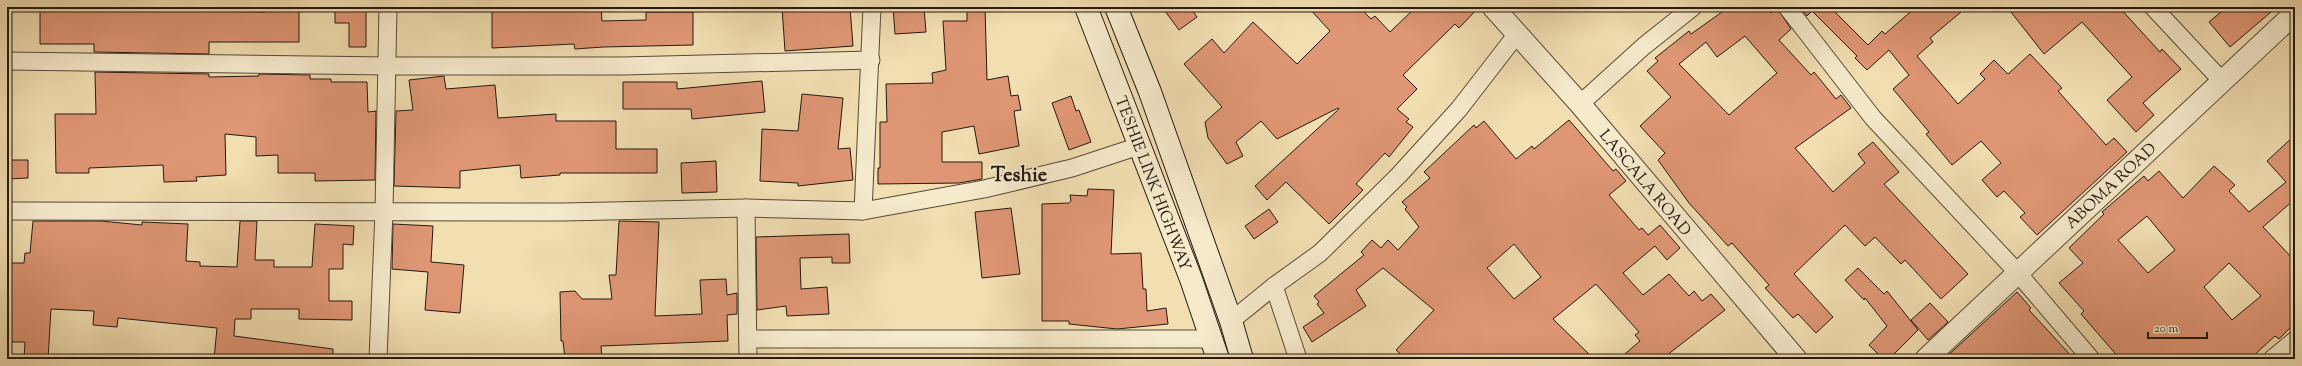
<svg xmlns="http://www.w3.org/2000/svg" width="2302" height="366" font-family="'Sorts Mill Goudy',serif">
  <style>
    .building { fill: #df9675; stroke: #241911; fill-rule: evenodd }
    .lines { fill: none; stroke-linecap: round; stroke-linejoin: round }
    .minor-casing { stroke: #574a39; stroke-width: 19 }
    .tertiary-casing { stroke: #574a39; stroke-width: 23 }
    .secondary-casing { stroke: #241911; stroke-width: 24 }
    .minor { stroke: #f6eacc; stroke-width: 17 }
    .tertiary { stroke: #f6eacc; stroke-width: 21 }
    .secondary { stroke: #f6eacc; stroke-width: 22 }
    .labels { text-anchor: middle; stroke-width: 3.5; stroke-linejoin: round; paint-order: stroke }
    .street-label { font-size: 16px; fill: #241911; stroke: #f6eacc }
    .district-label { font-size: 20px; font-weight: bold; fill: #241911; stroke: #f6eacc }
  </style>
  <rect width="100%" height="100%" fill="#f1deb1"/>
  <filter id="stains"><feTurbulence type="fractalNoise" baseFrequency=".005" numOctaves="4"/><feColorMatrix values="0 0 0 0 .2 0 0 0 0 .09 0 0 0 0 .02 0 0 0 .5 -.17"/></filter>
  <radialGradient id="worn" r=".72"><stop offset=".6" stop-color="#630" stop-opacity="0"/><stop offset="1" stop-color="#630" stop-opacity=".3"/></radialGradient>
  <!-- building -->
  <g class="building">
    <polygon points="40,7 197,7 197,11 265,12 265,7 299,7 299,42 209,42 209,54 94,52 94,44 40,44"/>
    <polygon points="492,7 601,7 602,21 646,20 646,12 693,12 693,45 603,47 575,49 574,44 492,48"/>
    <polygon points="782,7 850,7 853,46 785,51"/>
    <polygon points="893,7 924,7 926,32 895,34"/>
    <polygon points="967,7 985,7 987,80 1008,76 1011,96 1018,95 1021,110 1014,111 1019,146 979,154 974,126 942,132 942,162 982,162 982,179 959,183 878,184 878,168 880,168 880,122 887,122 886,84 933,83 932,73 946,70 943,21 967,21"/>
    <polygon points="1162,7 1190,7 1197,17 1179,30"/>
    <polygon points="1308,7 1359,7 1371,19 1375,16 1390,32 1416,7 1479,7 1459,28 1455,24 1403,75 1417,89 1397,109 1409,119 1406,122 1413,127 1389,157 1385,153 1356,184 1363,190 1329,224 1286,182 1267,200 1255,186 1339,109 1338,108 1277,139 1261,121 1236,142 1243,156 1227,164 1208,138 1205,122 1222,107 1184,64 1212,39 1224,53 1253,22 1297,64 1330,31"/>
    <path d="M1729,7H1765L1771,13L1777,8L1791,29L1779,40L1811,75L1814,72L1836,99L1841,95L1851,108L1795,148L1833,192L1865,163L1858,154L1873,142L1899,172L1884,184L1968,274L1941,299L1905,260L1901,264L1875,237L1865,246L1845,225L1794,274L1833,317L1816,333L1798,314L1793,318L1765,288L1769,285L1732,243L1728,246L1689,203L1658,160L1665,153L1640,126L1671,97L1647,71L1658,61L1655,58L1689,31L1691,34ZM1745,36L1777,73L1729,115L1679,64L1706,42L1717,57Z"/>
    <polygon points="1800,7 1830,7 1868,45 1882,31 1885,34 1916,7 1967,7 1930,38 1933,42 1917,56 1958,104 1985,79 1980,74 1994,60 2008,74 2030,54 2062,88 2058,91 2106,145 2114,138 2127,152 2037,235 2020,217 2025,213 2004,191 1997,197 1982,180 2001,163 1981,141 1952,165 1926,134 1929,132 1893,89 1909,75 1889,50 1867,70 1855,58 1857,56 1812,11 1807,16"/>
    <polygon points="2007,7 2119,7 2160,52 2162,49 2181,69 2143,103 2154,115 2136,132 2107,100 2132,77 2082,22 2044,54"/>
    <polygon points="2227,7 2277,7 2230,47 2209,22"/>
    <polygon points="335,8 366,8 366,47 349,47 349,23 335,23"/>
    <polygon points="95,72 209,74 209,77 259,76 259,74 310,75 310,79 331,79 331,82 367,82 368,112 376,111 375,180 315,181 315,173 278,173 278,155 256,156 256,137 225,134 226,175 196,177 197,181 164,182 163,165 89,168 89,173 56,173 55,114 96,114"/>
    <polygon points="444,76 446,89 495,85 498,118 556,114 556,121 616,121 616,149 657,149 657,173 560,173 560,175 521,178 520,165 460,171 460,188 394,186 396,111 413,110 409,80"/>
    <polygon points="762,81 765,112 692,119 691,109 623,109 623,82 677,82 677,89"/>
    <polygon points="802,94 843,98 838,149 850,148 853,180 798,186 798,183 760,181 762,129 798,131"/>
    <polygon points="1071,96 1076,111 1079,110 1091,142 1069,150 1052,103"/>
    <path d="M1569,120L1613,171L1616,169L1626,181L1609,195L1639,230L1642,228L1648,235L1660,225L1680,248L1667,260L1655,246L1623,273L1643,295L1669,274L1689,296L1694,291L1702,301L1711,294L1725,310L1662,359H1619L1640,341L1635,335L1639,332L1596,284L1553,319L1594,359H1406L1396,350L1434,310L1383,268L1356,290L1366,306L1312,342L1303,327L1324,313L1317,304L1319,302L1314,296L1364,255L1361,252L1372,240L1381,248L1388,240L1398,250L1419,227L1405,209L1407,207L1402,202L1430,178L1424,172L1474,125L1476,128L1484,121L1516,159L1532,146L1534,149ZM1514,244L1541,277L1514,299L1487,268Z"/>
    <path d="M2295,135V199L2263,227L2295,261V323L2279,339L2275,336L2250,359H2120L2081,314L2084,311L2059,283L2083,263L2069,248L2104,214L2102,212L2144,176L2148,181L2159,171L2183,198L2214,166L2235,185L2229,191L2249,212L2286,182L2267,161ZM2147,216L2175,250L2148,273L2118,240ZM2229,263L2261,296L2232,320L2204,287Z"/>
    <polygon points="7,160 28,160 28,178 7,179"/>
    <polygon points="716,161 717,192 682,193 681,163"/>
    <polygon points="1088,189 1114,190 1111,254 1141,253 1143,289 1146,289 1147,311 1166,308 1168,324 1117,329 1069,324 1069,321 1042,321 1042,204 1069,203 1071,201 1070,195 1087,196"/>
    <polygon points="1011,208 1020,274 982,278 975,212"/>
    <polygon points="1269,209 1278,222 1254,239 1245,226"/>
    <polygon points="33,221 101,221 142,225 142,222 188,224 186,261 200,262 200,266 237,267 240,221 257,221 255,260 274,260 274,267 312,267 315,224 354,226 353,245 343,244 343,269 329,269 329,301 352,301 352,320 299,319 299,309 251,309 251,319 235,319 234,336 333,349 333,359 214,359 217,328 118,318 117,327 93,325 94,311 51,309 48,359 24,359 25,342 7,342 7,263 24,263 25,253 30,253"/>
    <polygon points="619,221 659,222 655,316 702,314 700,280 726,279 727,295 737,293 737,314 727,315 728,341 601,346 602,359 565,359 563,341 561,341 560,292 575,291 582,299 612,299 609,275 616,275"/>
    <polygon points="393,224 433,226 431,262 464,265 460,313 425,310 428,272 392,269"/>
    <polygon points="849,234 850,263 832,263 832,257 800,258 801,289 827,287 829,314 787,316 786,306 757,310 756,237"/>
    <polygon points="1858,268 1884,294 1887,291 1918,330 1889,359 1883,359 1869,345 1887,326 1865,298 1864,300 1845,280"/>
    <polygon points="2017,292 2031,308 2029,310 2074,359 1944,359"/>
    <polygon points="1930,303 1948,322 1928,340 1911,320"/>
  </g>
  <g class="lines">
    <!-- minor casing -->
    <g class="minor-casing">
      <g id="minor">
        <polyline points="1787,7 1873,118 2017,272 2091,359"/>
        <polyline points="2153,7 2222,81"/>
        <polyline points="7,61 388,66 623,66 871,60"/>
        <polyline points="1580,104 1644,46 1693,7"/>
        <polyline points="746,208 748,359"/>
        <polyline points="7,211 564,212 746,208 863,211 984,189 1072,168 1139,146"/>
        <polyline points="863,211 872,7"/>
        <polyline points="1274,286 1298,359"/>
        <polyline points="1231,321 1274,286 1320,253 1399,175 1459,109 1517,34"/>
        <polyline points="748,339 1213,339"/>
        <polyline points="378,359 384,211 388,7"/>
        <polyline points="2272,359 2295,340"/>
      </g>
    </g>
    <!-- tertiary casing -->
    <g class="tertiary-casing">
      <g id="tertiary">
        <polyline points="1493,7 1580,104 1796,359"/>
        <polyline points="1926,359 2295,13"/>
      </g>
    </g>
    <!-- secondary casing -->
    <g class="secondary-casing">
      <g id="secondary">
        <polyline points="1086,7 1191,279 1218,359"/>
        <polyline points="1116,7 1150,92 1231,321 1242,359"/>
      </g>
    </g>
    <!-- minor -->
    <use href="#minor" class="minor"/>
    <!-- tertiary -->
    <use href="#tertiary" class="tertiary"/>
    <!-- secondary -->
    <use href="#secondary" class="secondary"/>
  </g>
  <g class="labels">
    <!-- street labels -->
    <g class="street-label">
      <text transform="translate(1646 182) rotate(50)" y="6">LASCALA ROAD</text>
      <text transform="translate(1154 183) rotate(69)" y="6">TESHIE LINK HIGHWAY</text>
      <text transform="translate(2110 185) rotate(-43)" y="6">ABOMA ROAD</text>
    </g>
    <!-- district labels -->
    <g class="district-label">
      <text x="1019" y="181">Teshie</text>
    </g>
  </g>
  <!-- margin -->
  <rect width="2302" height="366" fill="none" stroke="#f1deb1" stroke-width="24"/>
  <rect x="8" y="8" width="2286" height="350" fill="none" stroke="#241911" stroke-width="2"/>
  <rect x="12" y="12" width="2278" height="342" fill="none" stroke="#241911"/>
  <!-- scale -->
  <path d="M2148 332v6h59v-6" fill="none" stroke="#241911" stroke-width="2"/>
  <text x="2154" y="332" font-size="12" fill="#241911" stroke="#f6eacc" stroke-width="3" paint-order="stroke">20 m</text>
  <rect width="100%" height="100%" filter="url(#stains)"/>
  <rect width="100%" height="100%" fill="url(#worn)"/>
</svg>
